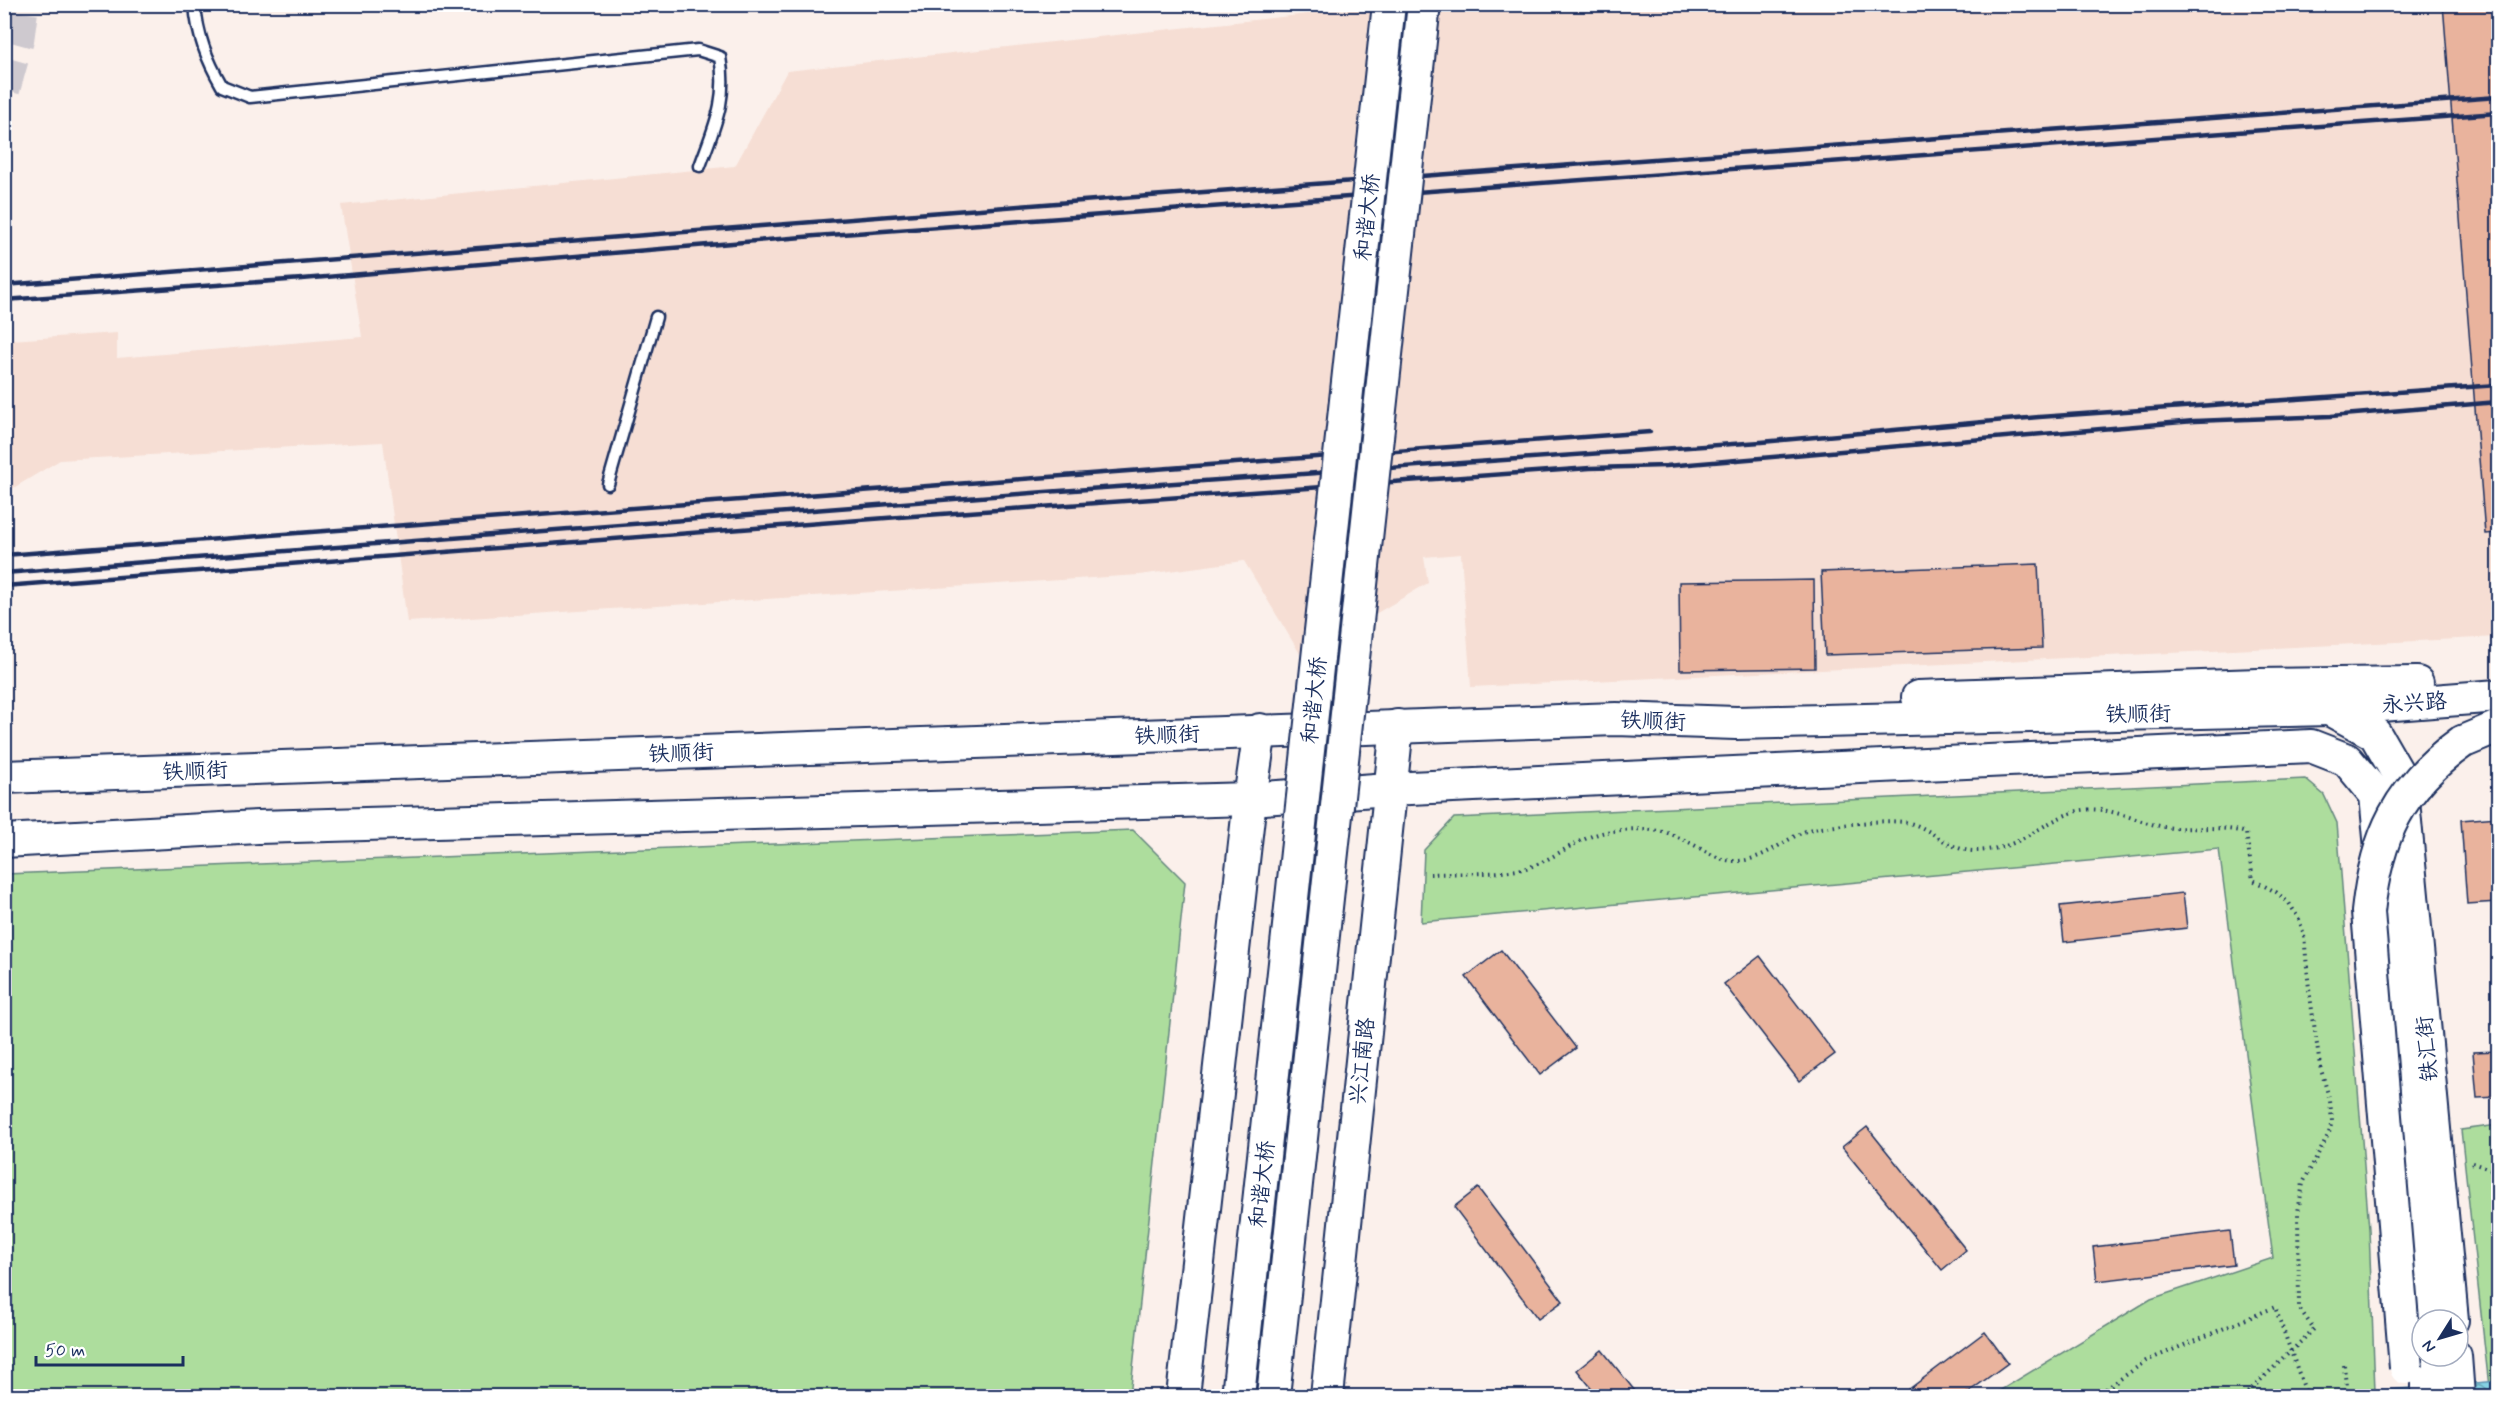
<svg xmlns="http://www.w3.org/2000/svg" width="2503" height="1401" font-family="Mynerve,'LXGW WenKai TC',sans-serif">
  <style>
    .built { fill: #f6ded4 }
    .green { fill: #addd9d; stroke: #64867e; stroke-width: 1.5 }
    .water { fill: url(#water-waves); stroke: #5b91ae; stroke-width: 1.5 }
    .building { fill: #e9b39d; stroke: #1b2f5e; stroke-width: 1.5 }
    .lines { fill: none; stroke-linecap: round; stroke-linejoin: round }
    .secondary-tunnel { stroke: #cec9cf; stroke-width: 32; stroke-dasharray: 32 16; stroke-linecap: butt }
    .service-casing { stroke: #1b2f5e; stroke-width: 15 }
    .secondary-casing { stroke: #1b2f5e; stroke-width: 36 }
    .path { stroke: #1b2f5e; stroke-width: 4; stroke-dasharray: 1.5 4.5; stroke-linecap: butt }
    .service { stroke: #fff; stroke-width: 10 }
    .secondary { stroke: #fff; stroke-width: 32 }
    .rail { stroke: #1b2f5e; stroke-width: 4.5 }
    .secondary-bridge-casing { stroke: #1b2f5e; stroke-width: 36; stroke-linecap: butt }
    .secondary-bridge { stroke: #fff; stroke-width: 32 }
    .labels { text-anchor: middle; stroke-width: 6; stroke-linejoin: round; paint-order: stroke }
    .street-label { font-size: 22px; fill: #1b2f5e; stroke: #fff }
  </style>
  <defs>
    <pattern id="water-waves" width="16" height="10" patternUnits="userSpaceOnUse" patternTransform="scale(1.5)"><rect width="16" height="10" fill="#85d2e3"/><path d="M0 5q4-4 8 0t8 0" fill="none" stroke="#6cabbb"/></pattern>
  </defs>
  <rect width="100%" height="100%" fill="#fbf0eb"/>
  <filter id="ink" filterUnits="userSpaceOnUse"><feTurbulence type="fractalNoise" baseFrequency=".0167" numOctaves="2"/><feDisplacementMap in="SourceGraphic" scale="12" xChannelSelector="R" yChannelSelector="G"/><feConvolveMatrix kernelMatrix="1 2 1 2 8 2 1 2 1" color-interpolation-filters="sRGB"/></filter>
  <g filter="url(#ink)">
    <!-- built -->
    <polygon class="built" points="1399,4 2498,5 2498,637 1471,687 1461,554 1424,557 1428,583 1302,657 1244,561 1139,575 407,622 383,442 60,460 5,493 5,428 10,340 117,333 117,358 362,337 341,205 735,166 787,71"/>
    <!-- green -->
    <g class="green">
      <polygon points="2305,779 2324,795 2337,823 2369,1229 2375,1391 2363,1396 1991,1396 2151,1299 2273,1258 2219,849 1421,922 1424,850 1454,818"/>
      <polygon points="1133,830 1185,882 1130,1396 5,1396 5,874"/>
      <polygon points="2498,1125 2498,1396 2490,1396 2461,1130"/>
    </g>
    <!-- water -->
    <polygon class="water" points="2498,1381 2498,1396 2363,1396 2375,1391"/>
    <!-- building -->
    <g class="building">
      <polygon points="2443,4 2498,4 2498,533 2485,534"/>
      <polygon points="2038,564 2042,648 1825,655 1821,572"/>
      <polygon points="1814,580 1815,668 1680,670 1679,582"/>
      <polygon points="2498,817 2498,902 2467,904 2461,820"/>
      <polygon points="2183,893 2187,928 2064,942 2060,906"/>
      <polygon points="1501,950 1576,1048 1540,1075 1466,977"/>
      <polygon points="1760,956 1835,1054 1799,1081 1724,984"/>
      <polygon points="2498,1051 2498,1097 2477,1098 2473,1052"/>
      <polygon points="1867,1127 1966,1250 1942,1270 1842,1147"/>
      <polygon points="1478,1188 1563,1301 1538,1319 1454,1207"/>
      <polygon points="2230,1231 2234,1265 2097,1281 2093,1247"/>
      <polygon points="1985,1332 2008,1363 1963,1396 1900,1396"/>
      <polygon points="1602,1350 1639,1396 1598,1396 1577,1370"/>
    </g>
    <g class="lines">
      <!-- secondary-tunnel -->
      <polyline class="secondary-tunnel" points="4,90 18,40 23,4"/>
      <!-- service casing -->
      <g class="service-casing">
        <g id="service">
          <path d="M195,4C197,35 207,60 222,86L250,97L698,50L720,57C728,100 714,127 700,166"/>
          <polyline points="608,484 656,317"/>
        </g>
      </g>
      <!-- secondary casing -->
      <g class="secondary-casing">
        <g id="secondary">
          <polyline points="1918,697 2258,685 2417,683"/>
          <polyline points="2329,709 2375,734 2401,779 2452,1320"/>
          <polyline points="2462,742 2498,727"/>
          <polyline points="4,777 1616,719 1736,723 2329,709 2498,696"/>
          <polyline points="4,841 258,827 1250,799 1389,789 2311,746 2347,760 2376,795 2425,1320"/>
          <polyline points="2455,1356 2458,1396"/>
          <polyline points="1183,1396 1250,799 1260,730"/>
          <polyline points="1327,1396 1397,726"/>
          <polyline points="2428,1396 2428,1356"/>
        </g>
      </g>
      <!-- path -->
      <g class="path">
        <path d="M1430,874C1457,873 1505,875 1530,867C1558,857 1582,834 1613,831C1636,828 1659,828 1680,838C1700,846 1716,862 1738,861C1768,859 1785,837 1812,829C1841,826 1874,819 1904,822C1930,825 1947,851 1975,851C2022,849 2033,827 2071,813C2103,801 2134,822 2165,827C2192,831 2220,824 2246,833L2253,880L2276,892L2289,903L2299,919L2304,935L2309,989L2320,1066L2330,1101L2332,1121L2329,1133L2303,1183L2298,1212L2299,1308L2314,1329L2244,1396"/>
        <polyline points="2472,1163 2498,1172"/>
        <polyline points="2344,1365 2347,1396"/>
        <polyline points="2096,1396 2146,1361 2275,1307 2307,1396"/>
      </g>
      <!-- service -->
      <use href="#service" class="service"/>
      <!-- secondary -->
      <use href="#secondary" class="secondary"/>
      <!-- rail -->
      <g class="rail">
        <polyline points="4,285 1095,200 2498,97"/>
        <polyline points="4,300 302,279 815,236 2498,113"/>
        <polyline points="4,555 1650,432"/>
        <polyline points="4,573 1045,492 1761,442 2039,417 2498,385"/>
        <polyline points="4,586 899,517 1590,468 1666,466 2194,421 2331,416 2498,402"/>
      </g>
      <!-- secondary-bridge casing -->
      <g class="secondary-bridge-casing">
        <g id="secondary-bridge">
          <path d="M2406,1368L2368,912C2376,837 2399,787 2462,742"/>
          <polyline points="1238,1396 1389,4"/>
          <polyline points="1273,1396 1424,4"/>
        </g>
      </g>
      <!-- secondary-bridge -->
      <use href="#secondary-bridge" class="secondary-bridge"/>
    </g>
  </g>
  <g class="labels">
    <!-- street labels -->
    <g class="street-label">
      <text transform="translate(1366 217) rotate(-84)" y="8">和谐大桥</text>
      <text transform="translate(1313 700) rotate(-84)" y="8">和谐大桥</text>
      <text transform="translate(2414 702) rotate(-4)" y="8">永兴路</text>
      <text transform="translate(2138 713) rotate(-1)" y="8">铁顺街</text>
      <text transform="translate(1653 720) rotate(2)" y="8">铁顺街</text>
      <text transform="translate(1167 734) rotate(-2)" y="8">铁顺街</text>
      <text transform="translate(681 752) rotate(-2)" y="8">铁顺街</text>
      <text transform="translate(195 770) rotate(-2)" y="8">铁顺街</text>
      <text transform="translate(2426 1049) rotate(-95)" y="8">铁汇街</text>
      <text transform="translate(1361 1061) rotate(-84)" y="8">兴江南路</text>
      <text transform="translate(1261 1184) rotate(-84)" y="8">和谐大桥</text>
    </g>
  </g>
  <!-- margin -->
  <rect width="2503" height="1401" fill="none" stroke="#fff" stroke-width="24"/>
  <rect x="12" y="12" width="2479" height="1377" fill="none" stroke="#1b2f5e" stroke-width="2" filter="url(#ink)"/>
  <!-- north arrow -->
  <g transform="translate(2440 1338) rotate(233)"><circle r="28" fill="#ffffff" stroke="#a4acbf" stroke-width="1.5"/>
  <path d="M0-4.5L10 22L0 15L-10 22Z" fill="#1b2f5e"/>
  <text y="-9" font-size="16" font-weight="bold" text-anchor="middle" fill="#1b2f5e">N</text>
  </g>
  <!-- scale -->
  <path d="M36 1356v9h147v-9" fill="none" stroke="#1b2f5e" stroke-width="3"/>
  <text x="45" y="1356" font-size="18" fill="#1b2f5e" stroke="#ffffff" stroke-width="4.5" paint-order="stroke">50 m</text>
</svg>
